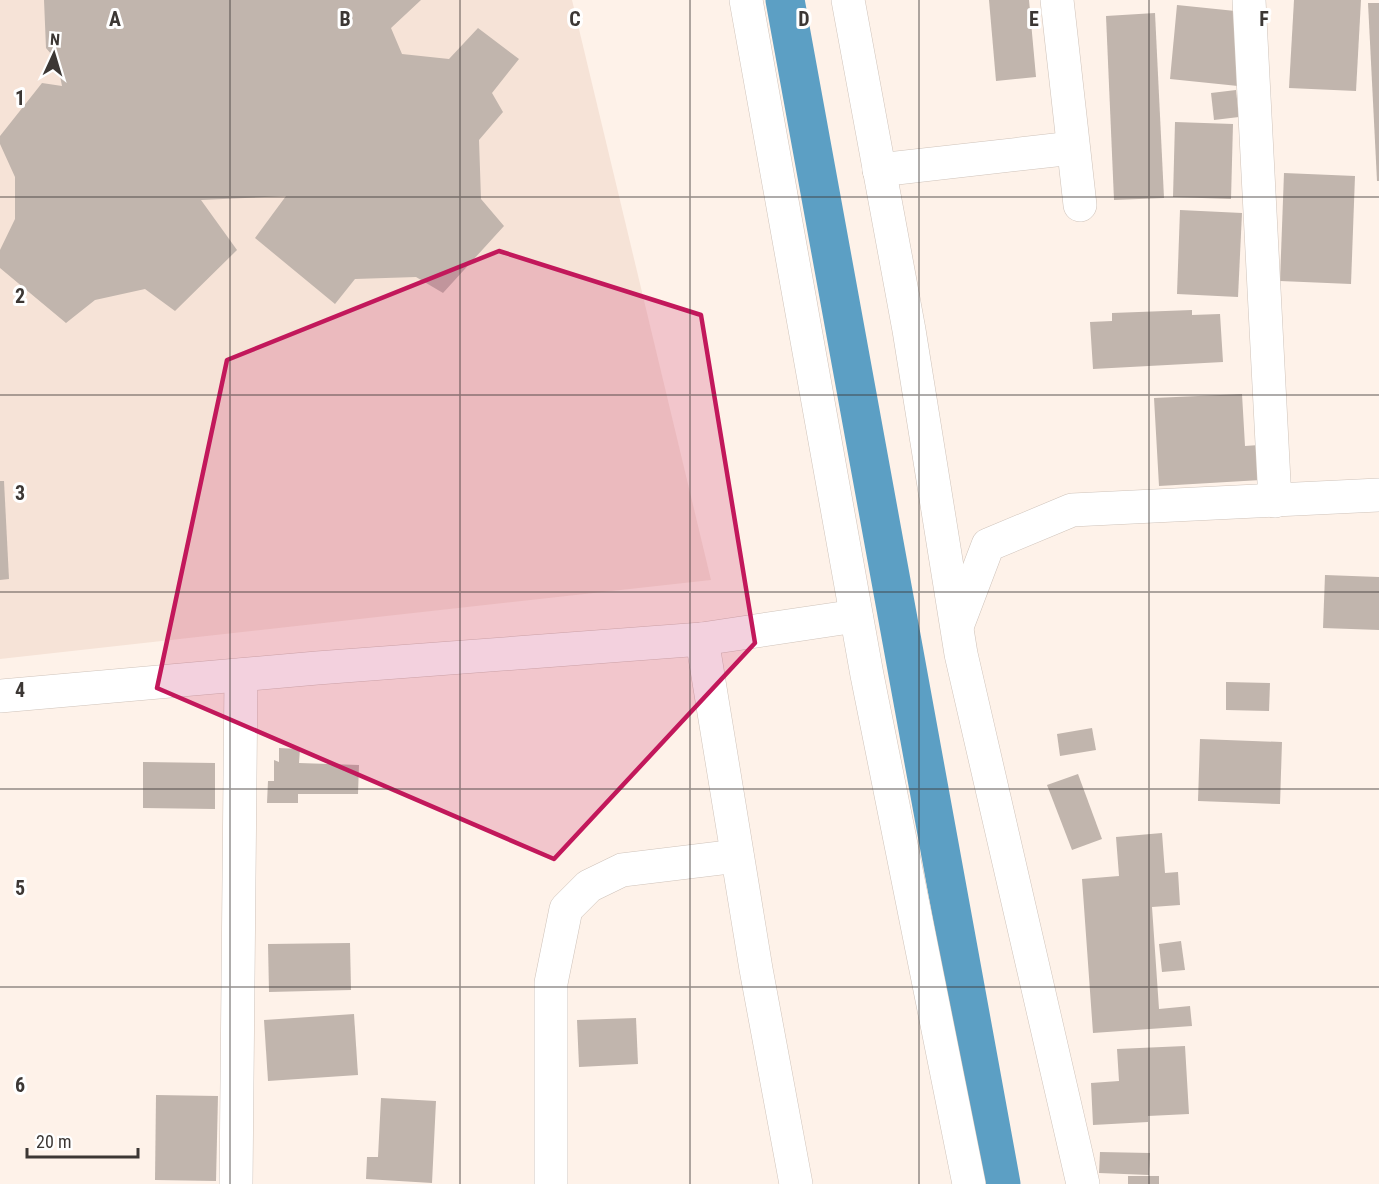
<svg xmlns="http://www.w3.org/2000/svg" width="1379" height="1184" font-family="'Roboto Condensed',sans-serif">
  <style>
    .built { fill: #f6e3d7 }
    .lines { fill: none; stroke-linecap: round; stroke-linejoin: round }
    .canal { stroke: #5c9fc4; stroke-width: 39 }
    .building { fill: #c1b5ad }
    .street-casing { stroke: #cfc3ba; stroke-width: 34 }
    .street { stroke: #fff; stroke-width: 33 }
    .marked { fill: #c2185b; fill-opacity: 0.2; stroke: #c2185b; stroke-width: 4.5; stroke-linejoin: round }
    .grid { fill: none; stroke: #3c3734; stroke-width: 1.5; stroke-opacity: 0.55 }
    .grid-label { font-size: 20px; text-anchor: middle; font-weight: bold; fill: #3c3734; stroke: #fff; stroke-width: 6; stroke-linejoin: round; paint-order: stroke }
  </style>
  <rect width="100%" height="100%" fill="#fef2e9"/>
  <!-- built -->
  <polygon class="built" points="0,0 572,0 711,580 0,659"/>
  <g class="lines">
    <!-- canal -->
    <polyline class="canal" points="785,0 1001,1184"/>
  </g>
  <!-- building -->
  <g class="building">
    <polygon points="44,0 421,0 391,28 402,54 449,59 478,28 519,59 492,93 503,112 479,140 481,199 504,226 443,293 416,277 355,279 335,304 255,238 286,196 201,200 237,250 175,311 145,289 95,300 66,323 0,268 0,250 15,219 15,177 0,144 0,136 42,83 62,86 57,61 46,48"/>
    <polygon points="989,0 1029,0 1036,77 996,81"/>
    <polygon points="1294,0 1361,0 1356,91 1289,88"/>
    <polygon points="1368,3 1379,3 1379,181 1377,181"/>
    <polygon points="1177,5 1245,12 1238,86 1170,79"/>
    <polygon points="1155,13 1164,198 1114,200 1106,16"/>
    <polygon points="1236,90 1239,117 1214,120 1211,93"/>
    <polygon points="1175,122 1233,124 1231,199 1173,197"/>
    <polygon points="1284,173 1355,176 1351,284 1280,281"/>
    <polygon points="1180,210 1242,213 1238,297 1177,294"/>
    <polygon points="1192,310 1192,315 1220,314 1223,362 1093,369 1090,322 1112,321 1112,313"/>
    <polygon points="1242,394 1245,446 1259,445 1261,480 1159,486 1154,398"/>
    <polygon points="0,481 4,481 9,579 0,580"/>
    <polygon points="1325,575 1379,577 1379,630 1323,628"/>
    <polygon points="1226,682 1270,683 1269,711 1226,710"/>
    <polygon points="1092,728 1096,750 1060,756 1057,734"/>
    <polygon points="1200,739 1282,742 1280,804 1198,801"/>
    <polygon points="279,748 300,749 299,763 359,765 358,794 298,794 298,803 267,803 268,781 274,781 274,760 279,762"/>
    <polygon points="143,762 215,763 215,809 143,808"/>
    <polygon points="1078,774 1102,839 1072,850 1047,785"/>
    <polygon points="1162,833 1165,873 1178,872 1180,905 1152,907 1159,1009 1190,1006 1192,1026 1093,1033 1082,879 1119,876 1116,837"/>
    <polygon points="1181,941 1185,970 1162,972 1159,944"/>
    <polygon points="350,943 351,990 269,992 268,944"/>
    <polygon points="354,1014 358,1075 268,1081 264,1020"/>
    <polygon points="636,1018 638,1064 579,1067 577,1020"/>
    <polygon points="1185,1046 1189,1114 1148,1116 1148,1122 1093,1125 1091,1083 1119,1081 1117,1049"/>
    <polygon points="156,1095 218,1096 216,1181 155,1180"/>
    <polygon points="381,1098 436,1101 432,1183 366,1179 367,1157 378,1157"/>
    <polygon points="1100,1152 1150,1153 1149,1175 1099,1173"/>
    <rect x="1128" y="1176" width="31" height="8"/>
  </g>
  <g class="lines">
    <!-- street casing -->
    <g class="street-casing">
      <g id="street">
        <polyline points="746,0 867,675 969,1184"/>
        <polyline points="848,0 909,330 961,654 1083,1184"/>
        <polyline points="1057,0 1080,205"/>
        <polyline points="1249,0 1275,501"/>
        <polyline points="879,170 1073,148"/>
        <polyline points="958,624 988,545 1072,510 1379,495"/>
        <polyline points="702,639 856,616"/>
        <polyline points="0,696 317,668 702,639 756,969 796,1184"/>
        <polyline points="236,1184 241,675"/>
        <polyline points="551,1184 551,983 566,909 589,886 622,870 737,856"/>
      </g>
    </g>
    <!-- street -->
    <use href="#street" class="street"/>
  </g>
  <!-- marked area -->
  <path class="marked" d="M499,251L701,315L755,643L554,859L157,688L227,360Z"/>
  <!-- grid -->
  <path class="grid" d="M230,0V1184M460,0V1184M690,0V1184M919,0V1184M1149,0V1184M0,197H1379M0,395H1379M0,592H1379M0,789H1379M0,987H1379"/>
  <g class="grid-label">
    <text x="115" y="26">A</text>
    <text x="345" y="26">B</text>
    <text x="575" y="26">C</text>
    <text x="804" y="26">D</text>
    <text x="1034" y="26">E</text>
    <text x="1264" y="26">F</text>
    <text x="20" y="105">1</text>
    <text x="20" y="303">2</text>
    <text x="20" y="500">3</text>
    <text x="20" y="697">4</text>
    <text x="20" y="895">5</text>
    <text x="20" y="1092">6</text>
  </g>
  <!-- north arrow -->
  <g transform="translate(54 54) rotate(4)" stroke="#ffffff" stroke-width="4.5" paint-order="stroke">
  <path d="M0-4.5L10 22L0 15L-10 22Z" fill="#3c3734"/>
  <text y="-9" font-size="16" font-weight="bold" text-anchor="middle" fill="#3c3734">N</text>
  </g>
  <!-- scale -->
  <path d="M27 1148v9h111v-9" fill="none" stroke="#3c3734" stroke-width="3"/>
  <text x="36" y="1148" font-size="18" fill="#3c3734" stroke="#ffffff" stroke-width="4.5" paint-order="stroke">20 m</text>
</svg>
